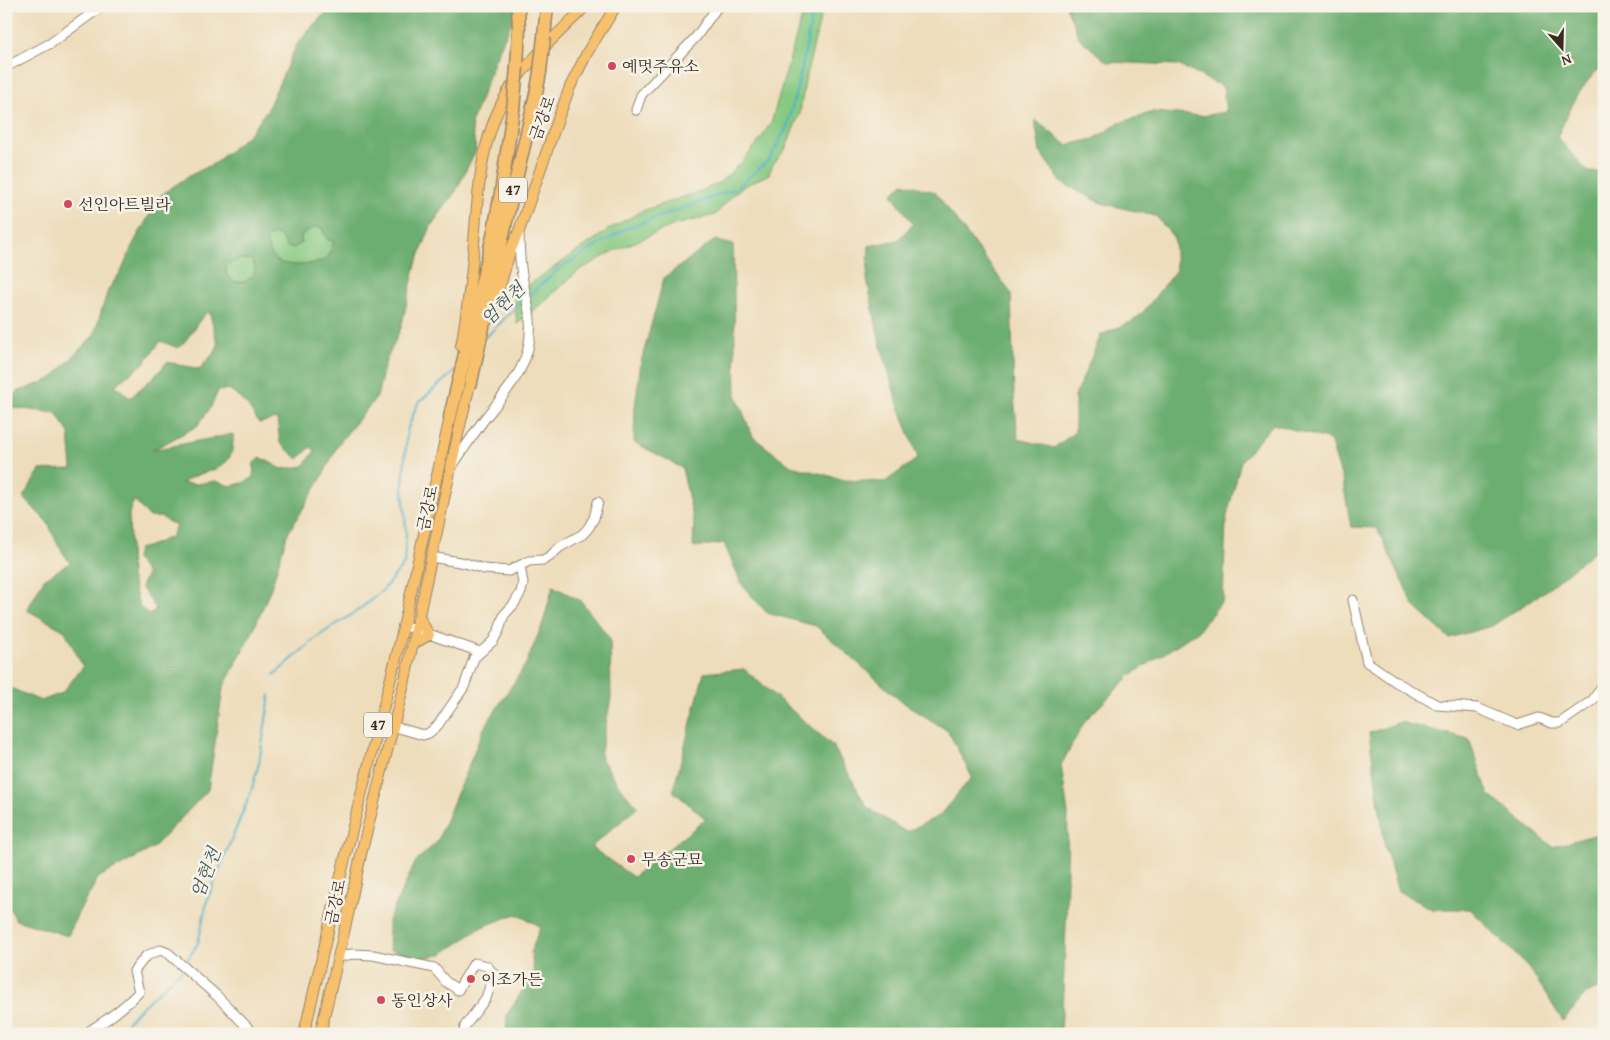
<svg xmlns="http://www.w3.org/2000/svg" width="1610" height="1040" font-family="'Gentium Book Plus','Noto Serif KR',serif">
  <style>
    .green { fill: #86c981; stroke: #607a50 }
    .forest { fill: #6cad6f; stroke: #546c46; fill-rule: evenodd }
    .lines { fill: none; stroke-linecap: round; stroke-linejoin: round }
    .stream { stroke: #49aec8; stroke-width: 2 }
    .minor-casing { stroke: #94846c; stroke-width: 11 }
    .major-casing { stroke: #94846c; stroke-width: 12 }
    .highway-casing { stroke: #94846c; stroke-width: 15 }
    .minor { stroke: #fff; stroke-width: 9 }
    .major { stroke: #f7c06c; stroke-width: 10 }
    .highway { stroke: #f7c06c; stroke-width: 12 }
    .highway-bridge-casing { stroke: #94846c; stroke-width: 15; stroke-linecap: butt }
    .highway-bridge { stroke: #f7c06c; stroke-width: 12 }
    .poi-dot { fill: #d1495b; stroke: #f7f3e8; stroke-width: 2 }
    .labels { text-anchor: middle; stroke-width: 5; stroke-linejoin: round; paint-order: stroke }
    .shield { fill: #f7f3e8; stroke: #73665b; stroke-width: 1 }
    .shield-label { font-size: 15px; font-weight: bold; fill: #3b2a1e }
    .poi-label { font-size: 16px; fill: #3b2a1e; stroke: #f7f3e8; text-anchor: start }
    .street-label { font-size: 16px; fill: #3b2a1e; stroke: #f7f3e8 }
    .water-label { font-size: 18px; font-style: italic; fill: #40585a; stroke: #f7f3e8 }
  </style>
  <rect width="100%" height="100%" fill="#f7f3e8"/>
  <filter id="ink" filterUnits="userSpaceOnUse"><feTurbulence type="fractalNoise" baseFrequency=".02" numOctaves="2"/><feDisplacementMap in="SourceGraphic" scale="10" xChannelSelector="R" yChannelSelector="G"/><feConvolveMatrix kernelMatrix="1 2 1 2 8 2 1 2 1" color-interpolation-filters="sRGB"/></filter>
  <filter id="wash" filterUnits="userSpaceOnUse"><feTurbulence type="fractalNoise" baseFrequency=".0096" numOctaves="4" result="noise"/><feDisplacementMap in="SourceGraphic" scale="20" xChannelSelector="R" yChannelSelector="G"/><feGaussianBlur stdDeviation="1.12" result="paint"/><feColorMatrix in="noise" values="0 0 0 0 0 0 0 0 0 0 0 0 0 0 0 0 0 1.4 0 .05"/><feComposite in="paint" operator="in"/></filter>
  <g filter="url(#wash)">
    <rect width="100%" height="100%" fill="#edb"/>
    <!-- green -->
    <g class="green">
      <polygon points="805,6 826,6 821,15 805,81 800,113 785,150 773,164 769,174 742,187 731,197 715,215 674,225 614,251 578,271 540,305 517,324 514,295 611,228 642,211 698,192 719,183 742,162 761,139 772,120"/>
      <path d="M321,227L327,239L334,242C332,246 331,254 328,257C320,266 289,267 279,262C271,259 267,246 266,238L275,234L282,239L287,247L301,244V235L313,228Z"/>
      <path d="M240,259L252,260L255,267L254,275L245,282H234C228,277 224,273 227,265Z"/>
    </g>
    <!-- forest -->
    <g class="forest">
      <path d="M334,6H514L515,15L498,52L471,124L476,150L456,191L431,226L415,267L401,328L385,363L377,397L339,443L322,477L287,535L271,588L253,631L223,688L208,790L153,848L115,869L99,877L78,913L68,936L16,920L6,901V686L41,701L62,693L83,667L65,631L27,610L44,579L70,563L58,545L48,523L23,497L40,470L72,469L69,433L56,413L6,407V400L15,393L51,379L94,335L108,290L122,270L133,244L161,195L187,177L215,163L249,134L267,110L296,46L316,22ZM321,227L327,239L334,242C332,247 331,254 328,257C320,266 290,267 279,262C271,259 267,246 267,238L275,234L282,239L287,247L293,248L301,244V235L313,228ZM240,259L252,260L255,267L254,275L245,282H234C228,277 224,273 227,265ZM209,311L218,345L214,353L199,369L167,362L157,374L130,398L115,385L143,364L161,341L178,348C191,338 196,320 209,311ZM229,389L248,406L259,423L277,419L280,443L298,459L311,447L315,451L304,466L282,469L260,457L254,463L253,478L243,483L230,486L215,481L197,484L182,483C206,465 235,478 233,434L153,450L197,426L211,407L218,391ZM134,500L149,517H161L176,526L171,537C160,541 150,547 138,549L136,559L147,574L141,587L156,609L149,615L140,607L131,577L129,513Z"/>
      <path d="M1066,6H1604V65C1579,85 1570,110 1557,137L1588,172H1604V550L1598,548L1542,593L1492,626L1449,638L1414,606L1377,528L1351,527L1343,482L1330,440L1273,424L1241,461L1226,520L1223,600L1198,631L1131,675L1085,721L1061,765L1068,814L1066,927L1061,1034H506L507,1015L534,973L531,953L540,926L516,914L482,927L442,954L424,958L390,950L388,921L416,861L437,842L484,728L526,664L543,623L553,586L581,601L610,639L611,698L600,756L619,786L638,807L591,847L633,877L706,819L673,791L704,673L744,669L833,746L867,807L906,832L939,816L972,777L948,731L901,701L816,626L767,613L742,585L724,543L693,547L694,522L682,468L634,442L635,407L641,362L664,278L715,240L733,245L736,395L753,437L791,466L845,480L885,482L918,458L897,401L879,339L867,279L869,246L898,240L913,224L892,194L903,183L935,192L1011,293L1014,396L1018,439L1054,448L1075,432V396L1101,335L1133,321L1144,311L1176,270L1174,238L1156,216L1101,203L1062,183L1040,152L1035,120L1067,145L1094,139L1119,123L1153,112L1201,116L1226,112L1223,87L1178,65L1107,62L1079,38Z"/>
      <polygon points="1400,722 1469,739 1489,795 1553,847 1604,832 1604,986 1586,994 1563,1021 1530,969 1470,909 1432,909 1398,891 1385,847 1369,733"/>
    </g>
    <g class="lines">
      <!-- stream -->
      <g class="stream">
        <polyline points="529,295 560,268 625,229 735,189 769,160 787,127 802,68 814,6"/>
        <polyline points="486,337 523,300"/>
        <polyline points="274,675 317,637 360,609 383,590 404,564 406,531 403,487 407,430 418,403 456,370"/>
        <polyline points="185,964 198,943 208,897 251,792 259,763 270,695"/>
        <polyline points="118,1034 133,1015 182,970"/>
      </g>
    </g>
  </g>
  <g filter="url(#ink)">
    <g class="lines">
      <!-- minor casing -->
      <g class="minor-casing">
        <g id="minor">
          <polyline points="6,67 51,43 102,6"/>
          <polyline points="636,110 641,95 696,37 718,6"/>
          <path d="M453,465C463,450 473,435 483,421C508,389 534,364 530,319C529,307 525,294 523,281C520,265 519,248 519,231"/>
          <polyline points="431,557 465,563 484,569 509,571 529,561 543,560 549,557 560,547 583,534 589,527 594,518 598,502"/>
          <polyline points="1353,600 1367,662 1396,682 1437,705 1477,708 1517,725 1539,718 1552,723 1560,723 1593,700 1604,683"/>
          <polyline points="403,625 480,652"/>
          <polyline points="392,726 423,735 429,733 438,725 464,687 474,658 493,641 499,630 504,615 514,604 521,592 523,583 520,566"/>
          <polyline points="338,957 352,954 373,955 434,968 446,982 458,990 474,963 487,966 494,974 486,998 465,1026 464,1034"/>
          <path d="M88,1032C107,1020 124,1008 139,992L134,971L146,956L160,950L168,953L217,996L254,1034"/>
        </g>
      </g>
      <!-- major casing -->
      <g class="major-casing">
        <g id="major">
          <polyline points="490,319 511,249 519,231 558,119 570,87 588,51 616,6"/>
          <path d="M461,346C466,320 469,293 472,267C478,204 476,138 513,84C534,55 561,31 586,6"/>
          <polyline points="413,644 429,635 419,617"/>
          <polyline points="304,1034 345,858 399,646 450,417 450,410"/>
          <polyline points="320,1034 348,915 362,850 404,684 459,430 472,376"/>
        </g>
      </g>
      <!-- highway casing -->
      <g class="highway-casing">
        <g id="highway">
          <polyline points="544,37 547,6"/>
          <polyline points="517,67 519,28 518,9"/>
          <polyline points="471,382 505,226 536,94 540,72"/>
          <polyline points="450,417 493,236 501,193 513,110"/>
        </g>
      </g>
      <!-- minor -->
      <use href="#minor" class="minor"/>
      <!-- major -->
      <use href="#major" class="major"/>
      <!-- highway -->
      <use href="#highway" class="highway"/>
      <!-- highway-bridge casing -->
      <g class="highway-bridge-casing">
        <g id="highway-bridge">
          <polyline points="540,72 544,37"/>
          <polyline points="513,110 517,67"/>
        </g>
      </g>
      <!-- highway-bridge -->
      <use href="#highway-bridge" class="highway-bridge"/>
    </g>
  </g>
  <!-- markers -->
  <g class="poi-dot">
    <circle cx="612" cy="66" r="5"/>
    <circle cx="68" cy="204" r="5"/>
    <circle cx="631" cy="859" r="5"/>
    <circle cx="471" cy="979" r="5"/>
    <circle cx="381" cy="1000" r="5"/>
  </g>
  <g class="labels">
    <!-- shield labels -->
    <g class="shield">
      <rect x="499" y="177.5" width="28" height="25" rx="4"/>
      <rect x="364" y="712.5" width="28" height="25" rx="4"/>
    </g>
    <g class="shield-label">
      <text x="513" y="195">47</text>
      <text x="378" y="730">47</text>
    </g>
    <!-- poi labels -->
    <g class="poi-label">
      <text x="622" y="72">예멋주유소</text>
      <text x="78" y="210">선인아트빌라</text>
      <text x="641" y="865">무송군묘</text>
      <text x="481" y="985">이조가든</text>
      <text x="391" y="1006">동인상사</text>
    </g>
    <!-- street labels -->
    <g class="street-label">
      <text transform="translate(542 118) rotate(-70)" y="6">금강로</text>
      <text transform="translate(427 508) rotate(-78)" y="6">금강로</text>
      <text transform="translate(335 902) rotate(-78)" y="6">금강로</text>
    </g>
    <!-- water labels -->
    <g class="water-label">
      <text transform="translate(503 304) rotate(-44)" y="6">엄현천</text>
      <text transform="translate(206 873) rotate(-69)" y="6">엄현천</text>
    </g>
  </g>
  <!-- margin -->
  <rect width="1610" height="1040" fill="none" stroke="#f7f3e8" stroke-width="25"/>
  <!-- north arrow -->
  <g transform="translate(1562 48) rotate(160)" stroke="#f7f3e8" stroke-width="4" paint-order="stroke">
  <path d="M0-4L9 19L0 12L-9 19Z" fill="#3b2a1e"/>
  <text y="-8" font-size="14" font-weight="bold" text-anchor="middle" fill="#3b2a1e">N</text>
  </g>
</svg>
